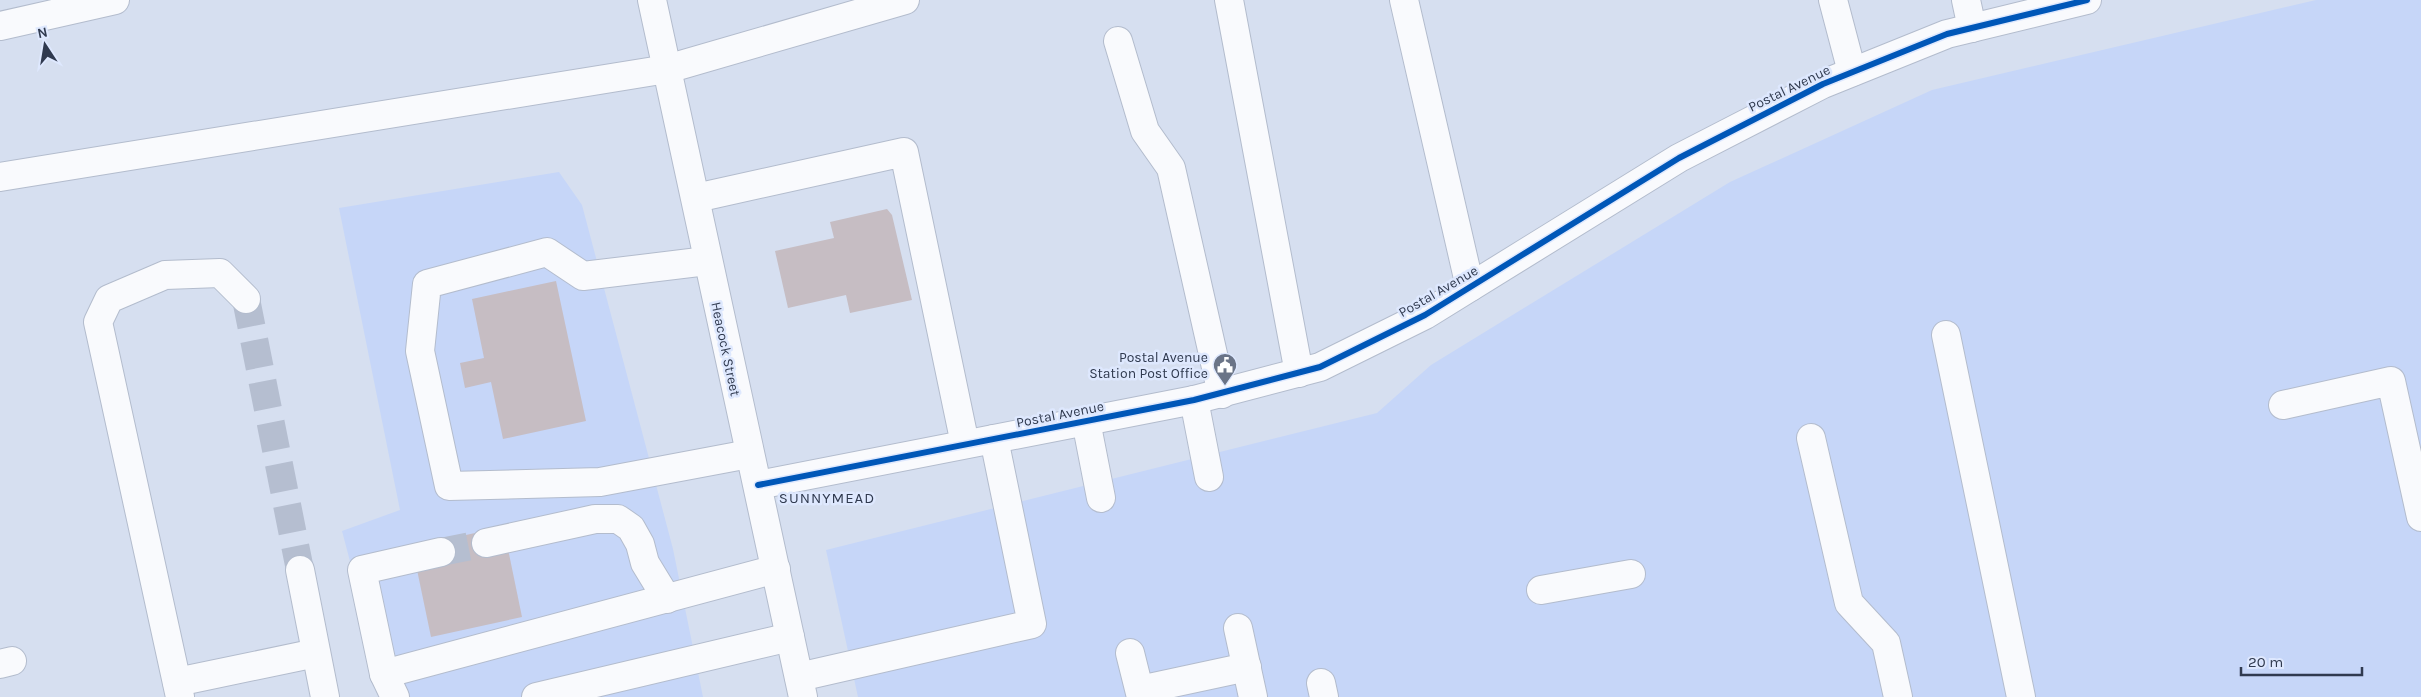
<svg xmlns="http://www.w3.org/2000/svg" width="2421" height="697" font-family="Karla,sans-serif">
  <style>
    .built { fill: #c6d6f8 }
    .building { fill: #c6bdc3 }
    .lines { fill: none; stroke-linecap: round; stroke-linejoin: round }
    .minor-tunnel { stroke: #b5bed0; stroke-width: 28; stroke-dasharray: 28 14; stroke-linecap: butt }
    .minor-casing { stroke: #b3bccd; stroke-width: 30 }
    .major-casing { stroke: #b3bccd; stroke-width: 30 }
    .highway-casing { stroke: #b3bccd; stroke-width: 30 }
    .minor { stroke: #f9fafd; stroke-width: 28 }
    .major { stroke: #f9fafd; stroke-width: 28 }
    .highway { stroke: #f9fafd; stroke-width: 28 }
    .cycleway-casing { stroke: #dee8fe; stroke-width: 9 }
    .cycleway { stroke: #0057b8; stroke-width: 6 }
    .labels { text-anchor: middle; stroke-width: 5; stroke-linejoin: round; paint-order: stroke }
    .street-label { font-size: 14px; fill: #303a4f; stroke: #dee8fe }
    .poi-label { font-size: 14px; fill: #303a4f; stroke: #dee8fe; text-anchor: end }
    .neighbourhood-label { font-size: 15px; letter-spacing: 1px; fill: #303a4f; stroke: #dee8fe }
  </style>
  <rect width="100%" height="100%" fill="#d6dff0"/>
  <!-- built -->
  <g class="built">
    <polygon points="2316,0 2421,0 2421,697 858,697 826,550 1377,413 1431,365 1730,182 1932,90"/>
    <polygon points="559,172 582,205 673,549 703,697 386,697 342,531 400,510 339,208"/>
  </g>
  <!-- building -->
  <g class="building">
    <polygon points="887,209 892,215 912,300 850,313 846,295 788,308 775,251 834,238 830,222"/>
    <polygon points="556,281 586,421 503,439 491,382 465,388 460,363 484,358 472,299"/>
    <polygon points="484,531 508,549 522,617 431,637 416,565 439,541"/>
  </g>
  <g class="lines">
    <!-- minor-tunnel -->
    <g class="minor-tunnel">
      <polyline points="246,299 300,570"/>
      <polyline points="441,552 486,543"/>
    </g>
    <!-- minor casing -->
    <g class="minor-casing">
      <g id="minor">
        <polyline points="1229,0 1299,373"/>
        <polyline points="1404,0 1470,287"/>
        <polyline points="1833,0 1852,72"/>
        <polyline points="1966,0 1972,28"/>
        <polyline points="1118,41 1145,131 1171,168 1222,394"/>
        <polyline points="696,198 904,152 965,444"/>
        <polyline points="707,261 583,276 547,252 427,284 420,351 449,486 600,482 749,454"/>
        <polyline points="1946,335 2021,697"/>
        <polyline points="1194,400 1209,477"/>
        <polyline points="2283,405 2391,381 2421,517"/>
        <polyline points="1086,421 1101,498"/>
        <polyline points="1811,438 1849,603 1886,643 1898,697"/>
        <polyline points="758,485 1194,400 1320,367 1425,315 1679,158 1823,84 1947,34 2087,0"/>
        <polyline points="486,543 595,519 618,519 631,528 640,544 645,563 667,599"/>
        <polyline points="300,570 325,697"/>
        <polyline points="1541,590 1631,574"/>
        <polyline points="1238,628 1253,697"/>
        <polyline points="1130,653 1141,697"/>
        <polyline points="0,664 12,661"/>
        <polyline points="384,674 776,569"/>
        <polyline points="799,677 1032,624 994,439"/>
        <polyline points="177,682 316,653"/>
        <polyline points="1321,683 1324,697"/>
        <polyline points="1140,690 1247,667"/>
        <polyline points="180,697 98,322 109,299 165,275 220,273 246,299"/>
        <polyline points="395,697 384,674 362,570 441,552"/>
        <polyline points="536,697 790,637"/>
      </g>
    </g>
    <!-- major casing -->
    <g class="major-casing">
      <polyline id="major" points="652,0 803,697"/>
    </g>
    <!-- highway casing -->
    <g class="highway-casing">
      <g id="highway">
        <polyline points="0,26 115,0"/>
        <polyline points="0,177 667,69 905,0"/>
      </g>
    </g>
    <!-- minor -->
    <use href="#minor" class="minor"/>
    <!-- major -->
    <use href="#major" class="major"/>
    <!-- highway -->
    <use href="#highway" class="highway"/>
    <!-- cycleway casing -->
    <g class="cycleway-casing">
      <polyline id="cycleway" points="758,485 1194,400 1320,367 1425,315 1679,158 1823,84 1947,34 2087,0"/>
    </g>
    <!-- cycleway -->
    <use href="#cycleway" class="cycleway"/>
  </g>
  <!-- icons -->
  <defs>
    <g id="civic-pin" transform="scale(1.25)"><path d="M0 17L-7.5 6A9.5 9.5 0 1 1 7.5 6Z" fill="#6a7487" stroke="#dee8fe"/><path d="M-.6-6.5H3V-4.5H.6V-3L4-1V1h2V6H-6V1h2V-1L-.6-3ZM-1.2 2.5V6h2.4V2.5Z" fill="#fff"/></g>
  </defs>
  <g fill-rule="evenodd">
    <use href="#civic-pin" x="1225" y="365"/>
  </g>
  <g class="labels">
    <!-- street labels -->
    <g class="street-label">
      <text transform="translate(1789 88) rotate(-26)" y="5">Postal Avenue</text>
      <text transform="translate(1438 291) rotate(-30)" y="5">Postal Avenue</text>
      <text transform="translate(726 349) rotate(78)" y="5">Heacock Street</text>
      <text transform="translate(1060 414) rotate(-11)" y="5">Postal Avenue</text>
    </g>
    <!-- poi labels -->
    <g class="poi-label">
      <text x="1208" y="362">Postal Avenue<tspan x="1208" dy="16">Station Post Office</tspan></text>
    </g>
    <!-- neighbourhood labels -->
    <g class="neighbourhood-label">
      <text x="827" y="503">SUNNYMEAD</text>
    </g>
  </g>
  <!-- north arrow -->
  <g transform="translate(45 45) rotate(348)" stroke="#dee8fe" stroke-width="4" paint-order="stroke">
  <path d="M0-4L9 19L0 12L-9 19Z" fill="#303a4f"/>
  <text y="-8" font-size="14" font-weight="bold" text-anchor="middle" fill="#303a4f">N</text>
  </g>
  <!-- scale -->
  <path d="M2241 667v8h121v-8" fill="none" stroke="#303a4f" stroke-width="2.5"/>
  <text x="2248" y="667" font-size="15" fill="#303a4f" stroke="#dee8fe" stroke-width="4" paint-order="stroke">20 m</text>
</svg>
